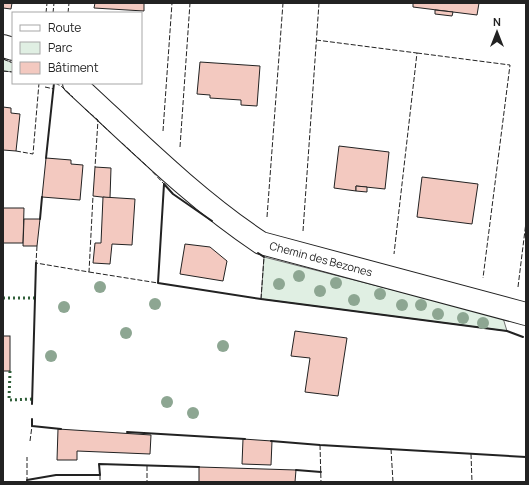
<svg xmlns="http://www.w3.org/2000/svg" width="529" height="485" font-family="Manrope,sans-serif">
  <style>
    .green { fill: #e0efe3; stroke: #6f6f6f }
    .building { fill: #f3c9c0; stroke: #222 }
    .lines { fill: none; stroke-linecap: round; stroke-linejoin: round }
    .minor-casing { stroke: #222; stroke-width: 24 }
    .minor { stroke: #fff; stroke-width: 22 }
    .hedge { stroke: #2f5e38; stroke-width: 3; stroke-dasharray: 2 3; stroke-linecap: butt }
    .fence { stroke: #222; stroke-width: 1; stroke-dasharray: 5 2; stroke-linecap: butt }
    .wall { stroke: #222; stroke-width: 2 }
    .tree { fill: #8da692 }
    .labels { text-anchor: middle; stroke-width: 3; stroke-linejoin: round; paint-order: stroke }
    .street-label { font-size: 11px; fill: #222; stroke: #fff }
  </style>
  <rect width="100%" height="100%" fill="#fff"/>
  <!-- green -->
  <g class="green">
    <polygon points="3,59 13,63 13,72 3,71"/>
    <polygon points="264,257 503,318 507,331 261,299"/>
  </g>
  <!-- building -->
  <g class="building">
    <polygon points="3,3 12,3 11,9 3,8"/>
    <polygon points="95,3 144,3 144,11 94,8"/>
    <polygon points="413,3 479,3 477,15 413,7"/>
    <polygon points="435,10 453,12 452,16 435,14"/>
    <polygon points="200,62 260,66 257,106 241,105 241,100 210,98 210,95 197,94"/>
    <polygon points="3,107 11,108 11,113 20,114 16,151 3,150"/>
    <polygon points="339,146 389,152 385,189 356,186 356,191 334,188"/>
    <polygon points="46,158 71,160 71,164 83,165 80,200 42,197"/>
    <polygon points="95,167 111,168 110,198 93,196"/>
    <polygon points="422,177 478,184 472,224 417,217"/>
    <polygon points="356,186 367,187 367,192 356,191"/>
    <polygon points="103,197 135,199 132,245 112,244 110,264 93,263 95,243 101,243"/>
    <polygon points="3,208 24,208 23,243 3,243"/>
    <polygon points="24,219 40,219 37,246 23,246"/>
    <polygon points="185,244 210,247 227,261 223,281 180,274"/>
    <polygon points="295,331 347,338 338,396 305,392 310,358 291,356"/>
    <rect x="3" y="336" width="7" height="35"/>
    <polygon points="58,429 151,435 150,454 77,451 77,460 57,460"/>
    <polygon points="243,439 272,441 271,465 242,464"/>
    <polygon points="199,467 296,470 295,482 199,482"/>
  </g>
  <g class="lines">
    <!-- minor casing -->
    <g class="minor-casing">
      <g id="minor">
        <polyline points="3,46 13,49"/>
        <path d="M74,83C134,138 193,198 261,243L526,314"/>
      </g>
    </g>
    <!-- minor -->
    <use href="#minor" class="minor"/>
    <!-- hedge -->
    <g class="hedge">
      <polyline points="3,298 36,298"/>
      <polyline points="10,371 9,400 33,399"/>
    </g>
    <!-- fence -->
    <g class="fence">
      <polyline points="46,13 47,3"/>
      <polyline points="53,13 54,3"/>
      <polyline points="68,13 69,3"/>
      <polyline points="316,40 417,53 394,254"/>
      <polyline points="417,53 510,65 483,278"/>
      <polyline points="3,59 13,63"/>
      <polyline points="3,71 13,72"/>
      <polyline points="55,83 61,86 73,97"/>
      <polyline points="45,87 54,89"/>
      <polyline points="85,109 98,120 95,167"/>
      <polyline points="98,121 111,133"/>
      <polyline points="163,131 172,3"/>
      <polyline points="122,143 149,168 164,184"/>
      <polyline points="180,147 190,3"/>
      <polyline points="16,151 33,154 39,83"/>
      <polyline points="267,217 283,3"/>
      <polyline points="303,231 319,3"/>
      <polyline points="37,246 36,263 89,272 93,196"/>
      <polyline points="89,272 158,283"/>
      <polyline points="518,287 526,222"/>
      <polyline points="261,299 264,257"/>
      <polyline points="30,441 32,426"/>
      <polyline points="320,445 321,482"/>
      <polyline points="391,449 393,482"/>
      <polyline points="471,454 472,482"/>
      <polyline points="147,466 147,482"/>
      <polyline points="100,475 100,482"/>
      <polyline points="27,482 27,457"/>
    </g>
    <!-- wall -->
    <g class="wall">
      <polyline points="46,158 54,83"/>
      <polyline points="40,219 42,197"/>
      <polyline points="212,221 173,194 164,184 158,283 261,299 507,331 523,337"/>
      <polyline points="258,253 264,257"/>
      <polyline points="32,404 36,263"/>
      <polyline points="32,419 32,426 61,429"/>
      <polyline points="127,432 245,439"/>
      <polyline points="271,441 320,445 526,457"/>
      <polyline points="296,470 321,472"/>
      <polyline points="27,480 56,475 100,475 99,464 199,467"/>
    </g>
  </g>
  <!-- trees -->
  <g class="tree">
    <circle cx="299" cy="276" r="6"/>
    <circle cx="336" cy="283" r="6"/>
    <circle cx="279" cy="284" r="6"/>
    <circle cx="100" cy="287" r="6"/>
    <circle cx="320" cy="291" r="6"/>
    <circle cx="380" cy="294" r="6"/>
    <circle cx="354" cy="300" r="6"/>
    <circle cx="155" cy="304" r="6"/>
    <circle cx="402" cy="305" r="6"/>
    <circle cx="421" cy="305" r="6"/>
    <circle cx="64" cy="307" r="6"/>
    <circle cx="438" cy="314" r="6"/>
    <circle cx="463" cy="318" r="6"/>
    <circle cx="483" cy="323" r="6"/>
    <circle cx="126" cy="333" r="6"/>
    <circle cx="223" cy="346" r="6"/>
    <circle cx="51" cy="356" r="6"/>
    <circle cx="167" cy="402" r="6"/>
    <circle cx="193" cy="413" r="6"/>
  </g>
  <g class="labels">
    <!-- street labels -->
    <g class="street-label">
      <text transform="translate(321 259) rotate(15)" y="4">Chemin des Bezones</text>
    </g>
  </g>
  <!-- border -->
  <rect width="529" height="485" fill="none" stroke="#222222" stroke-width="8"/>
  <!-- legend -->
  <rect x="12" y="12" width="130" height="72" fill="#ffffff" stroke="#a7a7a7"/>
  <rect x="20" y="25" width="20" height="6" fill="#ffffff" stroke="#a7a7a7"/>
  <text x="48" y="32" font-size="12" fill="#222222">Route</text>
  <rect x="20" y="42" width="20" height="12" fill="#e0efe3" stroke="#a7a7a7"/>
  <text x="48" y="52" font-size="12" fill="#222222">Parc</text>
  <rect x="20" y="62" width="20" height="12" fill="#f3c9c0" stroke="#a7a7a7"/>
  <text x="48" y="72" font-size="12" fill="#222222">Bâtiment</text>
  <!-- north arrow -->
  <g transform="translate(497 32)" stroke="#ffffff" stroke-width="3" paint-order="stroke">
  <path d="M0-3L7 15L0 10L-7 15Z" fill="#222222"/>
  <text y="-6" font-size="11" font-weight="bold" text-anchor="middle" fill="#222222">N</text>
  </g>
</svg>
